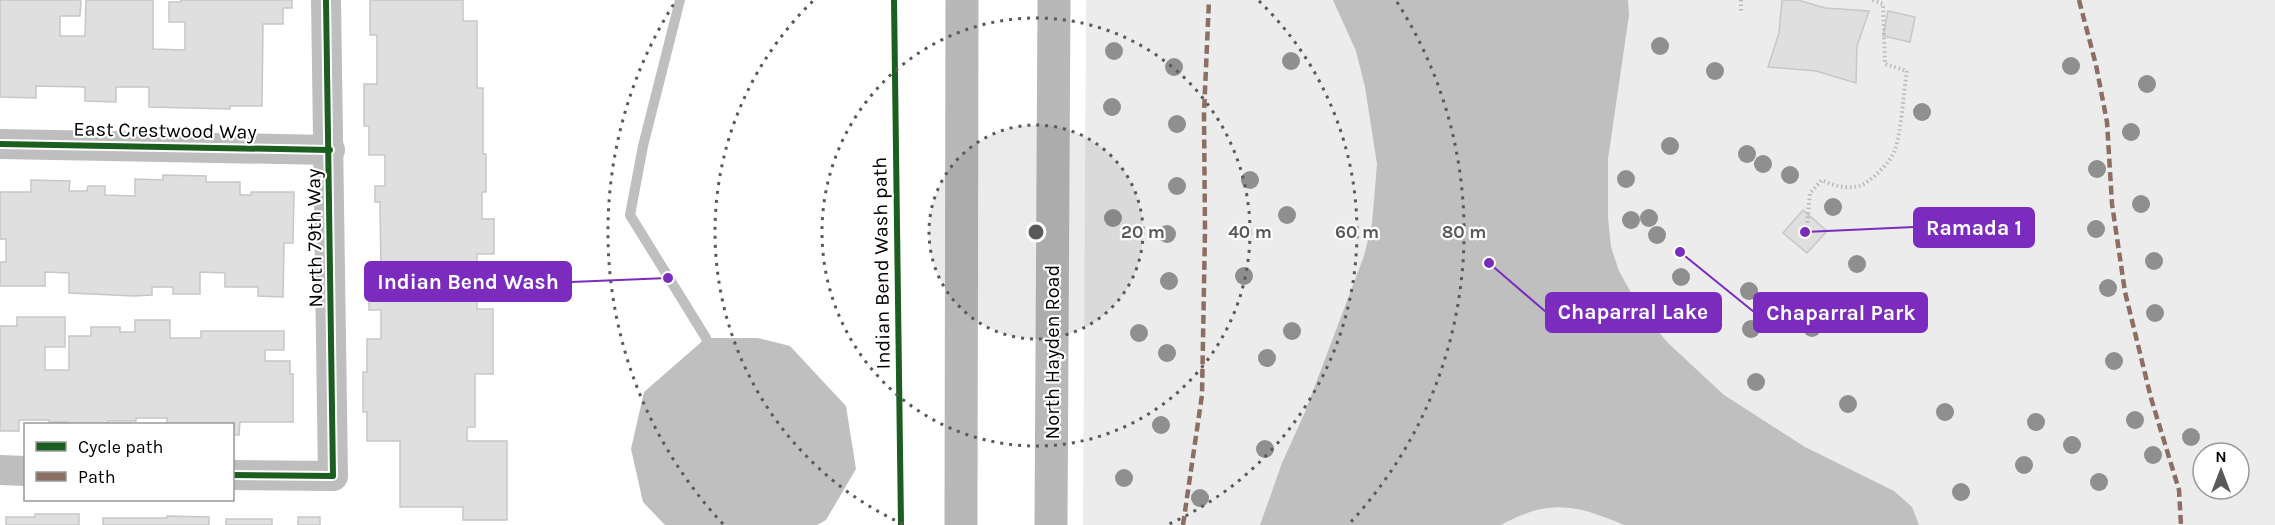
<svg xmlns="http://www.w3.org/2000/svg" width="2275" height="525" font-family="Karla,sans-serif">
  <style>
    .green { fill: #ececec; fill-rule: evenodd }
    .water { fill: #bfbfbf }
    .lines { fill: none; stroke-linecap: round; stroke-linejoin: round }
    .stream { stroke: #bfbfbf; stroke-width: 10 }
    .building { fill: #dfdfdf; stroke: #c7c7c7; stroke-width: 1.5 }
    .path { stroke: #b9b9b9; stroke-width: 4; stroke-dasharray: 1.5 3; stroke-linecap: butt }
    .minor { stroke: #bebebe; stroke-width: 30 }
    .secondary { stroke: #b8b8b8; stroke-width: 33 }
    .quiet { stroke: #8d6e63; stroke-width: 4.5; stroke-dasharray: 9 4.5; stroke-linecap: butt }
    .cycleway-casing { stroke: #fff; stroke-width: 10 }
    .cycleway { stroke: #1b5e20; stroke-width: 6 }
    .tree { fill: #8f8f8f }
    .ring { fill: none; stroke: #595959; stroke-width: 3; stroke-dasharray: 3 6 }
    .labels { text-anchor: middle; stroke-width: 4.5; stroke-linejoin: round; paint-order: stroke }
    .street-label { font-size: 20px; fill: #000; stroke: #fff }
    .centre { fill: #595959; stroke: #fff; stroke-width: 3 }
    .ring-label { font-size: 18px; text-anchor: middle; font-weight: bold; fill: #595959; stroke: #fff; stroke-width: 4.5; stroke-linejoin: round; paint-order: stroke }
    .leader { fill: none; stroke: #7b2cbf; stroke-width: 2 }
    .callout-dot { fill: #7b2cbf; stroke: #fff; stroke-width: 2 }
    .callout { fill: #7b2cbf; stroke: #7b2cbf; stroke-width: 2 }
    .callout-label { font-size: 21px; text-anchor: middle; font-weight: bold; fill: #fff }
  </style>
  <rect width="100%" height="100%" fill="#fff"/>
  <!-- green -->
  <path class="green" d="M1086,0H2275V525H1083ZM2203,453H2239V489H2203Z"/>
  <!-- water -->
  <g class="water">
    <path d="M1333,0H1628L1629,15L1608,159V218L1611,247L1619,271L1639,307L1667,342L1724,395L1805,447L1894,491L1912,507L1919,525H1624C1588,510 1560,499 1522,515C1515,518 1507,521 1501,525H1260L1282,463L1305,412L1364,256L1372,224L1377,164L1365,87L1356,51Z"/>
    <polygon points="706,338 758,338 790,346 846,406 856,469 826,520 817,525 665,525 643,502 631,449 644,392"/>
  </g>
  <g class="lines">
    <!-- stream -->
    <polyline class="stream" points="680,0 643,146 630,215 706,338 708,350"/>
  </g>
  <!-- building -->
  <g class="building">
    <polygon points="0,0 81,0 80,16 60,16 60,36 85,36 86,0 153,0 153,49 185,50 185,22 169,22 169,2 181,2 181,0 292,0 292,8 283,8 283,24 263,24 262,106 230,106 230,109 149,107 149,87 116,87 116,102 85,101 85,87 36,86 36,98 0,97"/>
    <polygon points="370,0 463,0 463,21 477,21 477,88 483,88 483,154 486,154 486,192 482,192 482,219 494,219 494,254 477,254 477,309 493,309 493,374 475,374 475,427 467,427 467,441 507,441 507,520 463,520 463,507 400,507 400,441 367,441 367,412 363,412 363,372 367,372 367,339 381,339 381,310 369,310 369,271 381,271 380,202 375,202 375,186 385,186 385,155 369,155 369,126 364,126 364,84 377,84 377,35 370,35"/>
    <polygon points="1782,0 1798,0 1825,8 1869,11 1857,46 1856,83 1816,71 1768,67 1779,33"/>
    <polygon points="1888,11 1915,17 1910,42 1883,36"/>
    <polygon points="163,175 206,176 206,182 240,182 240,195 251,195 251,192 294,192 293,243 284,243 283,297 258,296 258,287 225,287 225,273 200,272 200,294 173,294 173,287 152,287 152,295 134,296 69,293 69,273 45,272 45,286 0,286 0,262 6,262 6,239 0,239 0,192 31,192 31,180 70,181 69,191 87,191 88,186 105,186 105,195 135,196 135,179 163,180"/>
    <polygon points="1803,210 1827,231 1807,253 1783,233"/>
    <polygon points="17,317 65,317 65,347 45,347 45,370 69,370 69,336 91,336 91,327 120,327 120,332 135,332 135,320 170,320 170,338 201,338 201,331 284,331 284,350 265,350 265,361 290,361 290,374 293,374 293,422 240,422 239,435 232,435 232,424 167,424 167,418 136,418 136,421 108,421 108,424 68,424 68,422 49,422 49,420 19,420 19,431 0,431 0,326 17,326"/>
    <polygon points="35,514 79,514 79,525 6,525 6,517 35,517"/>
    <polygon points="167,516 209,517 209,525 103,525 103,518 167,518"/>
    <rect x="298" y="517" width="22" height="8"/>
    <rect x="226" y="519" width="46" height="6"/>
  </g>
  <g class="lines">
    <!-- path -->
    <g class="path">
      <polyline points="1741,0 1741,11"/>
      <path d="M1806,236L1810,193L1822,180C1833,186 1847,189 1859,186C1870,183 1891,162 1895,150C1902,128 1903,95 1907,71L1885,64L1883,4L1872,0"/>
    </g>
    <!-- minor -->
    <g class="minor">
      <polyline points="0,144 330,150"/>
      <polyline points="0,470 26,471"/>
      <polyline points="232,475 333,476 326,0"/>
    </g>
    <!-- secondary -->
    <g class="secondary">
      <polyline points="961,525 962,0"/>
      <polyline points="1051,525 1054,0"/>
    </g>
    <!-- quiet -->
    <g class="quiet">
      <polyline points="2079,0 2096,65 2107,122 2112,204 2125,292 2151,398 2179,490 2181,525"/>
      <polyline points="1183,525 1202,395 1205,231 1204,113 1209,0"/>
    </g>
    <!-- cycleway casing -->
    <g class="cycleway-casing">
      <g id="cycleway">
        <polyline points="894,0 901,525"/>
        <polyline points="0,144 330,150"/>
        <polyline points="232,475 333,476 326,0"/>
      </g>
    </g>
    <!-- cycleway -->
    <use href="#cycleway" class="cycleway"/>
  </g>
  <!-- trees -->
  <g class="tree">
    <circle cx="1660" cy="46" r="9"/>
    <circle cx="1114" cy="51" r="9"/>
    <circle cx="1291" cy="61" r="9"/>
    <circle cx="2071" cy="66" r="9"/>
    <circle cx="1174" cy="67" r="9"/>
    <circle cx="1715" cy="71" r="9"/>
    <circle cx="2147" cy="84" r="9"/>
    <circle cx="1112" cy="107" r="9"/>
    <circle cx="1922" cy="112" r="9"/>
    <circle cx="1177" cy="124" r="9"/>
    <circle cx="2131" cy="132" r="9"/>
    <circle cx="1670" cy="146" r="9"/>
    <circle cx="1747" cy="154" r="9"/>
    <circle cx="1763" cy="164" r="9"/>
    <circle cx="2097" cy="169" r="9"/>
    <circle cx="1790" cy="175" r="9"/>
    <circle cx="1626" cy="179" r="9"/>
    <circle cx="1250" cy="180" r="9"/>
    <circle cx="1177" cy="186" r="9"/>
    <circle cx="2141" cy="204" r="9"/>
    <circle cx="1833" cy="207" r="9"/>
    <circle cx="1287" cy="215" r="9"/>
    <circle cx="1113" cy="218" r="9"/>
    <circle cx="1649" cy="218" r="9"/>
    <circle cx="1631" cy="220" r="9"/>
    <circle cx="2096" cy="229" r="9"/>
    <circle cx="1167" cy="234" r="9"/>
    <circle cx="1657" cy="235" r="9"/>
    <circle cx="2154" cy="261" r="9"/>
    <circle cx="1857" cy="264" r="9"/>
    <circle cx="1244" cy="276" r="9"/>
    <circle cx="1681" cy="277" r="9"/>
    <circle cx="1169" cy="281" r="9"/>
    <circle cx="2108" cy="288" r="9"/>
    <circle cx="1749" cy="291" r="9"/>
    <circle cx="2155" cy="313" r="9"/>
    <circle cx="1812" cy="328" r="9"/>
    <circle cx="1751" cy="329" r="9"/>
    <circle cx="1292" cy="331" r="9"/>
    <circle cx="1139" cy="333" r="9"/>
    <circle cx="1167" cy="353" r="9"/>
    <circle cx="1267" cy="358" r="9"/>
    <circle cx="2114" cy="361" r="9"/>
    <circle cx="1756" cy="382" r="9"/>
    <circle cx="1848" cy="404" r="9"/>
    <circle cx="1945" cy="412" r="9"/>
    <circle cx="2135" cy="420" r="9"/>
    <circle cx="2036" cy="422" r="9"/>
    <circle cx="1161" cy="425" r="9"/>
    <circle cx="2191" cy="437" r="9"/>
    <circle cx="2072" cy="445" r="9"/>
    <circle cx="1265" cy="449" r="9"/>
    <circle cx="2153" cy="455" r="9"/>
    <circle cx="2024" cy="465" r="9"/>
    <circle cx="1124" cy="478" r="9"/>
    <circle cx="2099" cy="482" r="9"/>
    <circle cx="1961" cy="492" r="9"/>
    <circle cx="1200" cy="498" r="9"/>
  </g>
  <!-- distance rings -->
  <circle cx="1036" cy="232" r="107" fill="#595959" fill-opacity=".12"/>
  <g class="ring">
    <circle cx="1036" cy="232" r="107"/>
    <circle cx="1036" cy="232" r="214"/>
    <path d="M903 524A321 321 0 0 1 813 1M1259 1A321 321 0 0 1 1169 524"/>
    <path d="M723 524A428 428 0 0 1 675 2M1397 2A428 428 0 0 1 1349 524"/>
  </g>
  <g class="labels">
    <!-- street labels -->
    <g class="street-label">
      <text transform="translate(165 130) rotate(1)" y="7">East Crestwood Way</text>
      <text transform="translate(314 238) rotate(-91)" y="7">North 79th Way</text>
      <text transform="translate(881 263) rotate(-91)" y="7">Indian Bend Wash path</text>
      <text transform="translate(1052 352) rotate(-90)" y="7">North Hayden Road</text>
    </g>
  </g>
  <circle cx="1036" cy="232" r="9" class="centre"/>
  <g class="ring-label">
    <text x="1143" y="238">20 m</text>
    <text x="1250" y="238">40 m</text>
    <text x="1357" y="238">60 m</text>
    <text x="1464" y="238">80 m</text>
  </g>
  <!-- callouts -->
  <path class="leader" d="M1805 232L1914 227M668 278L571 282M1489 263L1546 312M1680 252L1754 312"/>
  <g class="callout-dot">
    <circle cx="1805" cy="232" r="6"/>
    <circle cx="668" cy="278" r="6"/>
    <circle cx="1489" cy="263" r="6"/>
    <circle cx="1680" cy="252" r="6"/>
  </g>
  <g class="callout">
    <rect x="1914" y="208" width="120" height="39" rx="6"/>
    <rect x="365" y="262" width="206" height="39" rx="6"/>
    <rect x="1546" y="293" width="175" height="39" rx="6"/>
    <rect x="1754" y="293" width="173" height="39" rx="6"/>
  </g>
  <g class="callout-label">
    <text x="1974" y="235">Ramada 1</text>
    <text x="468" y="289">Indian Bend Wash</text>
    <text x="1633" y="319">Chaparral Lake</text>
    <text x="1841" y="320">Chaparral Park</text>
  </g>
  <!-- legend -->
  <rect x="24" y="423" width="210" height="78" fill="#ffffff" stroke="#999999" stroke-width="1.5"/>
  <rect x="36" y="442" width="30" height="9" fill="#1b5e20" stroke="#999999" stroke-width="1.5"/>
  <text x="78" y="453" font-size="18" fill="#000000">Cycle path</text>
  <rect x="36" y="472" width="30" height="9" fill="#8d6e63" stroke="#999999" stroke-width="1.5"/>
  <text x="78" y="483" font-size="18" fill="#000000">Path</text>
  <!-- north arrow -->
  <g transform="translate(2221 471)"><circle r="28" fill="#ffffff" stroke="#999999" stroke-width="1.5"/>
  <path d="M0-4.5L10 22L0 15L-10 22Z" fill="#595959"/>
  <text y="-9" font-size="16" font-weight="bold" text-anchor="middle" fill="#000000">N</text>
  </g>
</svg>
